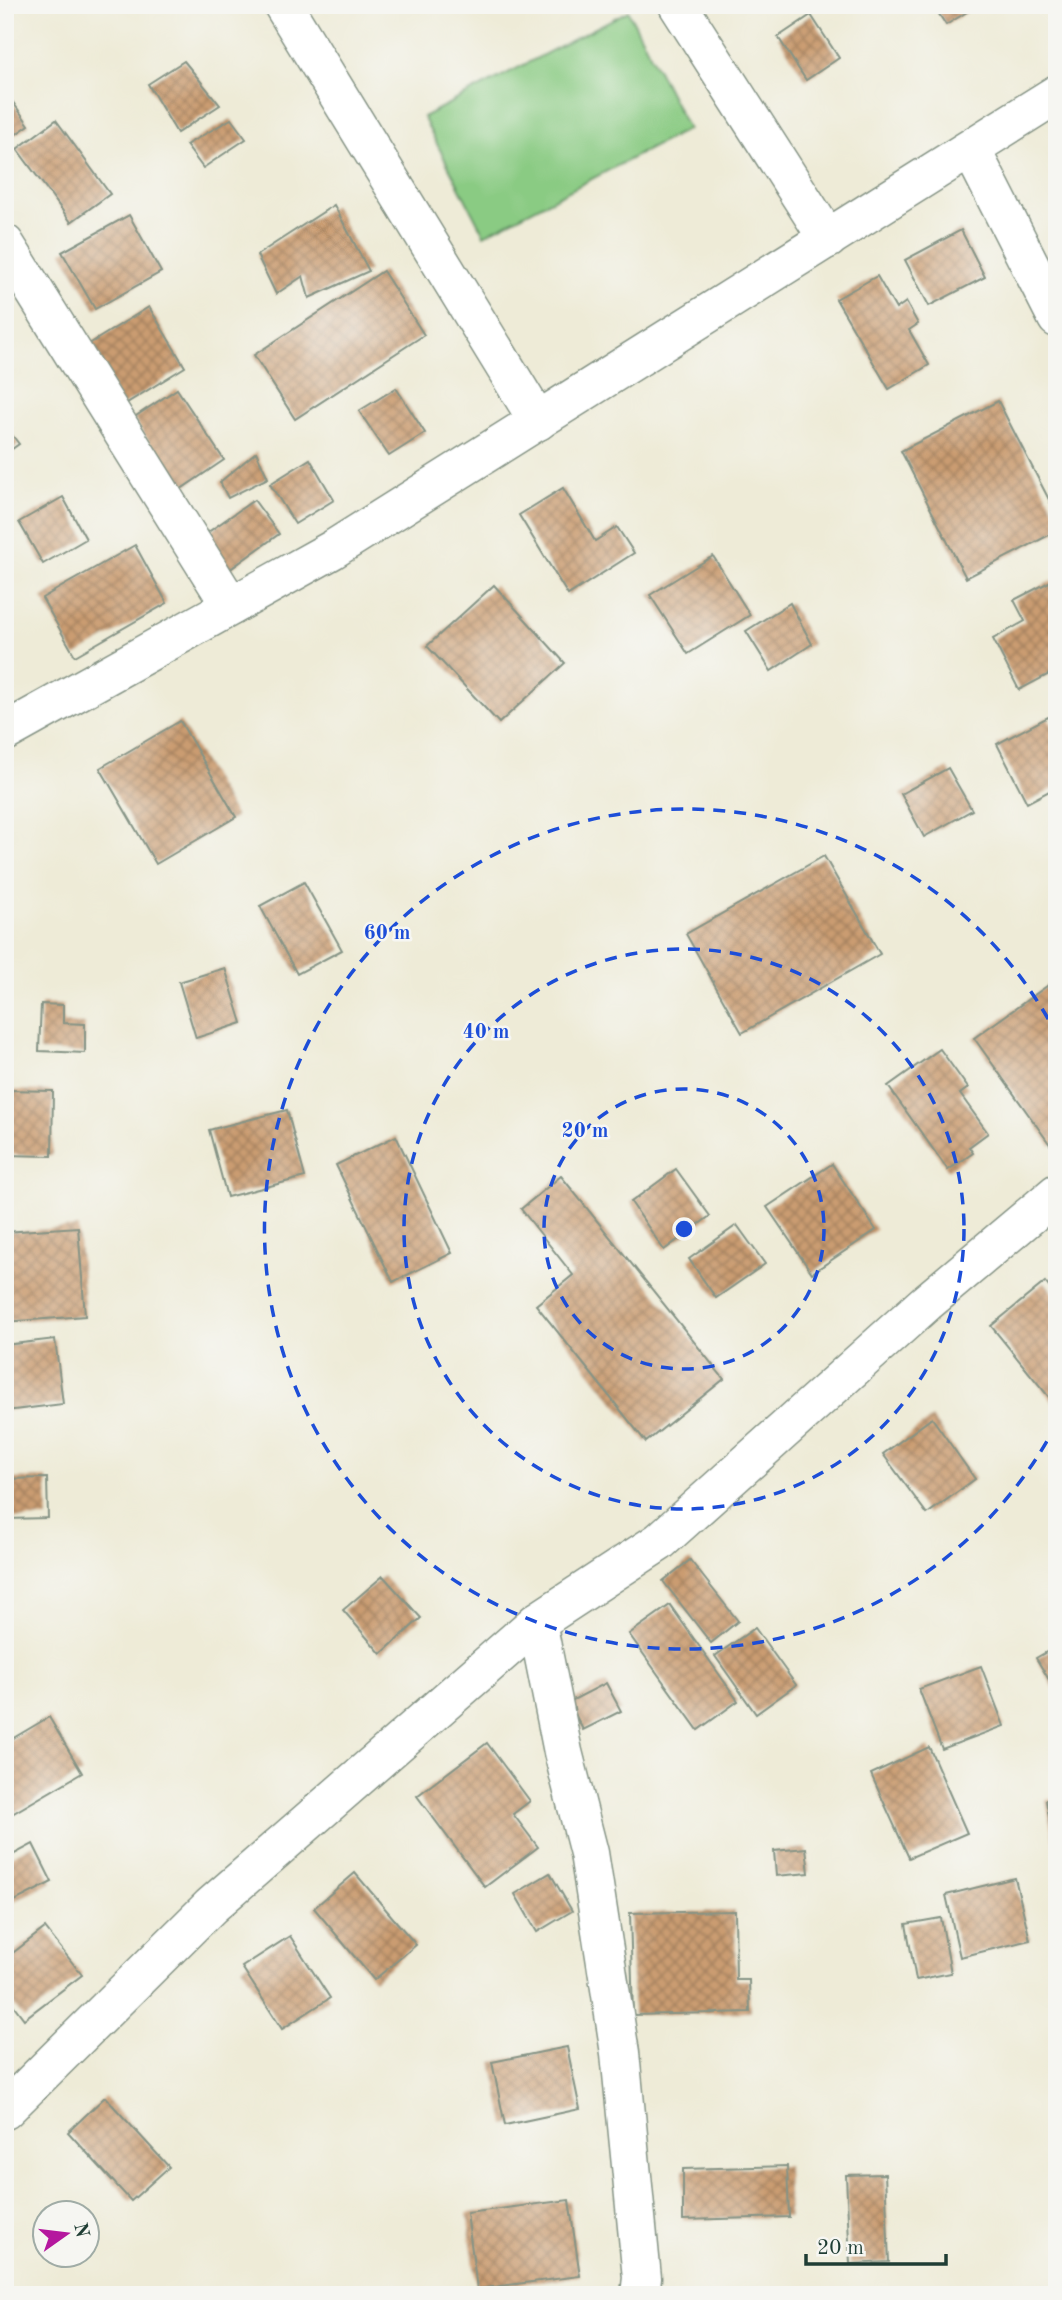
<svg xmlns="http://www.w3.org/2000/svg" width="1062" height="2300" font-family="'Old Standard TT',serif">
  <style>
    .park { fill: #8acb83; stroke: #54845c; stroke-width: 2 }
    .building { fill: url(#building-cross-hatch) }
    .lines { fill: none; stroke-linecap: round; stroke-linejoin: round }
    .minor-casing { stroke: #869486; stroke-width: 41 }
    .major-casing { stroke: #869486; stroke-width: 41 }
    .minor { stroke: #fff; stroke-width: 38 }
    .major { stroke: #fff; stroke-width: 38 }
    .ring { fill: none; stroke: #1d4ed8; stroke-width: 3.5; stroke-dasharray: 12 9 }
    .centre { fill: #1d4ed8; stroke: #f6f6f2; stroke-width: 3.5 }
    .ring-label { font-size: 21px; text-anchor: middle; font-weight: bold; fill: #1d4ed8; stroke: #f6f6f2; stroke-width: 5; stroke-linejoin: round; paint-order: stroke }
  </style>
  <defs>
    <pattern id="building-cross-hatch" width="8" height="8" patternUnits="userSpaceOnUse" patternTransform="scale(1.75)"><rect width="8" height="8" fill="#ca9c71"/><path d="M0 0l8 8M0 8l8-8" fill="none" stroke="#a3805e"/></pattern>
  </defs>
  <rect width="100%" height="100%" fill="#f6f6f2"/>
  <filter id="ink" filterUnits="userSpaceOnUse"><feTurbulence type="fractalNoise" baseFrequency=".0143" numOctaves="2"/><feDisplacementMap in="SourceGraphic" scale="14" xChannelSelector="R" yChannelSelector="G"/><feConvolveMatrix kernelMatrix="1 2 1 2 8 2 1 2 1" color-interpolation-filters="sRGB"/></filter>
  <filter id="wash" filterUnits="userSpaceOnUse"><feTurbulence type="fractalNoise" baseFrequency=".00686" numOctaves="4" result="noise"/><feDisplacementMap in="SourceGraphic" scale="28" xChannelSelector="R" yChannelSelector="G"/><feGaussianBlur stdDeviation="1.57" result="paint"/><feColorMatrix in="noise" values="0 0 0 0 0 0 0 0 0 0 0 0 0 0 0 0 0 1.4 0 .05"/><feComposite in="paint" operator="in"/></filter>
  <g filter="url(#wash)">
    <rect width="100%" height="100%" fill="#eeebd7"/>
    <!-- park -->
    <polygon class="park" points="628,11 688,129 484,235 423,117"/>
    <g id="blocks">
      <!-- building -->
      <g class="building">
        <polygon points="933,5 978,5 946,25"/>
        <polygon points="811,15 839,58 806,80 778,37"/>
        <polygon points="184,61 220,105 177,133 148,84"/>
        <polygon points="5,91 29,125 5,142"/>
        <polygon points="231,119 246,139 203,168 186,145"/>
        <polygon points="56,120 110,194 71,222 17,149"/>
        <polygon points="334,205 369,271 309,298 303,276 276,294 257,255"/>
        <polygon points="129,215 161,272 95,309 62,252"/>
        <polygon points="961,230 985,277 929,306 905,260"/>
        <polygon points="383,271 424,335 295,419 254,355"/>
        <polygon points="877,276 896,309 906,302 918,324 909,330 929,365 889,389 836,299"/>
        <polygon points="149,307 185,367 122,406 86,346"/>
        <polygon points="396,388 425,433 389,456 359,411"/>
        <polygon points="177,389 224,460 181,489 133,418"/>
        <polygon points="998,401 1057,515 1057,531 966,578 901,451"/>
        <polygon points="5,426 19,444 5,454"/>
        <polygon points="256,452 268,478 228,498 220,482"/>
        <polygon points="310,459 334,500 295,524 270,484"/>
        <polygon points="563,488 595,541 617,527 634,553 568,595 519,515"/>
        <polygon points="63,497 86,539 43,564 19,522"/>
        <polygon points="254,500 279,534 229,570 204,535"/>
        <polygon points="135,545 167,603 75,656 42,598"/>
        <polygon points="713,556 750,615 688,654 650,595"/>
        <polygon points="1057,578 1057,670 1019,690 993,639 1025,621 1014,600"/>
        <polygon points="494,585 565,663 499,723 427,646"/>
        <polygon points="790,603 812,644 771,671 746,631"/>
        <polygon points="1048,717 1057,733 1057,787 1027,803 997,744"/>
        <polygon points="180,721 236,817 156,864 100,768"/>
        <polygon points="948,768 972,810 924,837 901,794"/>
        <polygon points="824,856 880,954 742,1033 686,934"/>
        <polygon points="304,882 342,950 297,974 260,906"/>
        <polygon points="225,968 242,1023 196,1038 179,982"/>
        <polygon points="1057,979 1057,1142 1051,1146 974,1038"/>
        <polygon points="41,1004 63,1005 63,1023 85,1024 85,1053 39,1051"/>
        <polygon points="940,1049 968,1088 960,1094 988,1133 969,1147 973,1153 948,1170 888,1086"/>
        <polygon points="5,1090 53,1091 52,1156 5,1155"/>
        <polygon points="287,1110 305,1177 227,1197 209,1130"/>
        <polygon points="396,1136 452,1253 393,1282 336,1165"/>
        <polygon points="832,1164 876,1230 812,1273 767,1207"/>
        <polygon points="676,1169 710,1216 664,1250 631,1202"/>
        <polygon points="561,1176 724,1379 646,1442 536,1305 573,1275 521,1209"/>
        <polygon points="737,1225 765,1264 716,1298 689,1259"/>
        <polygon points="78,1227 85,1316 5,1322 5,1232"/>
        <polygon points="1045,1282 1057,1297 1057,1407 991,1326"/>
        <polygon points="55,1339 63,1404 5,1411 5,1345"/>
        <polygon points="932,1418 975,1479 927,1514 883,1454"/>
        <polygon points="47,1478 48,1518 5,1519 5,1479"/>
        <polygon points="690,1560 738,1621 711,1643 663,1581"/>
        <polygon points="383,1576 421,1618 381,1654 343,1610"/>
        <polygon points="670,1605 738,1701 698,1730 629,1634"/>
        <polygon points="755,1628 796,1685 756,1714 715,1656"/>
        <polygon points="1057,1646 1057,1693 1036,1658"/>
        <polygon points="981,1666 1004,1726 942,1749 919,1689"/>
        <polygon points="606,1683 621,1711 583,1730 569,1702"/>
        <polygon points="49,1717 82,1773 5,1818 5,1743"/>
        <polygon points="487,1743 530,1801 513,1814 538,1847 485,1887 417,1796"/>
        <polygon points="929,1747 967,1833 909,1858 871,1774"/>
        <polygon points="1057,1798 1057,1852 1055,1852 1046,1800"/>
        <polygon points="33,1844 52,1882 7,1905 5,1859"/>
        <polygon points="806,1848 809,1873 776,1876 774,1851"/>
        <polygon points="355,1873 416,1945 374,1980 314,1908"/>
        <polygon points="550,1873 572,1911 537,1932 515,1894"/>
        <polygon points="1015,1878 1030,1940 960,1957 946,1895"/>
        <polygon points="735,1911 736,1980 749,1980 750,2012 633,2015 630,1913"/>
        <polygon points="941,1918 951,1973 916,1980 906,1924"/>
        <polygon points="45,1928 82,1975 24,2019 5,1994 5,1959"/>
        <polygon points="290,1936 330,1998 282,2029 242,1967"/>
        <polygon points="567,2047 580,2109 505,2125 492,2062"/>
        <polygon points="105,2097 169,2167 131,2201 68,2132"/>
        <polygon points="787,2166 789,2217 683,2220 683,2169"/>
        <polygon points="885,2174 889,2262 850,2264 846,2175"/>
        <polygon points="569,2200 580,2276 477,2289 467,2213"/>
      </g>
    </g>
  </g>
  <g filter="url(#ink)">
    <use href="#blocks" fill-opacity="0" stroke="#869486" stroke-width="2"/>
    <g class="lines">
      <!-- minor casing -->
      <g class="minor-casing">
        <g id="minor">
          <polyline points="283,5 538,421"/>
          <polyline points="678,5 828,239"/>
          <polyline points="971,149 1057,318"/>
          <polyline points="5,244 231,606"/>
          <polyline points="5,732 332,550 1057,94"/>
          <polyline points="537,1622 563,1752 589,1853 620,2053 642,2278 640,2295"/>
        </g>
      </g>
      <!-- major casing -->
      <g class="major-casing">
        <polyline id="major" points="5,2110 211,1906 537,1622 659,1542 926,1303 1057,1193"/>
      </g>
      <!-- minor -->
      <use href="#minor" class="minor"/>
      <!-- major -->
      <use href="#major" class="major"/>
    </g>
  </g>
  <!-- distance rings -->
  <g class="ring">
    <circle cx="684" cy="1229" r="140"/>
    <circle cx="684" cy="1229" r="280"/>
    <path d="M1057 1423A420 420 0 1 1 1057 1035"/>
  </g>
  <circle cx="684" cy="1229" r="10" class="centre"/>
  <g class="ring-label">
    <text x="387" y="939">60 m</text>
    <text x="486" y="1038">40 m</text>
    <text x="585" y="1137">20 m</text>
  </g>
  <!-- margin -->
  <rect width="1062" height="2300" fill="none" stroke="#f6f6f2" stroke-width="28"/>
  <!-- north arrow -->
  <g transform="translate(66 2234) rotate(76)"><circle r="33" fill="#f6f6f2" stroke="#a0aca6" stroke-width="2"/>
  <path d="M0-5L12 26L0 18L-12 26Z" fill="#b5179e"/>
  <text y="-10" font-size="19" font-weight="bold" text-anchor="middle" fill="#1f3d34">N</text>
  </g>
  <!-- scale -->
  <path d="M806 2254v10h140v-10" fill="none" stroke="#1f3d34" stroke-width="3.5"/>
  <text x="817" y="2254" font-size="21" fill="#1f3d34" stroke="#f6f6f2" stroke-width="5" paint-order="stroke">20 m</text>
</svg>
